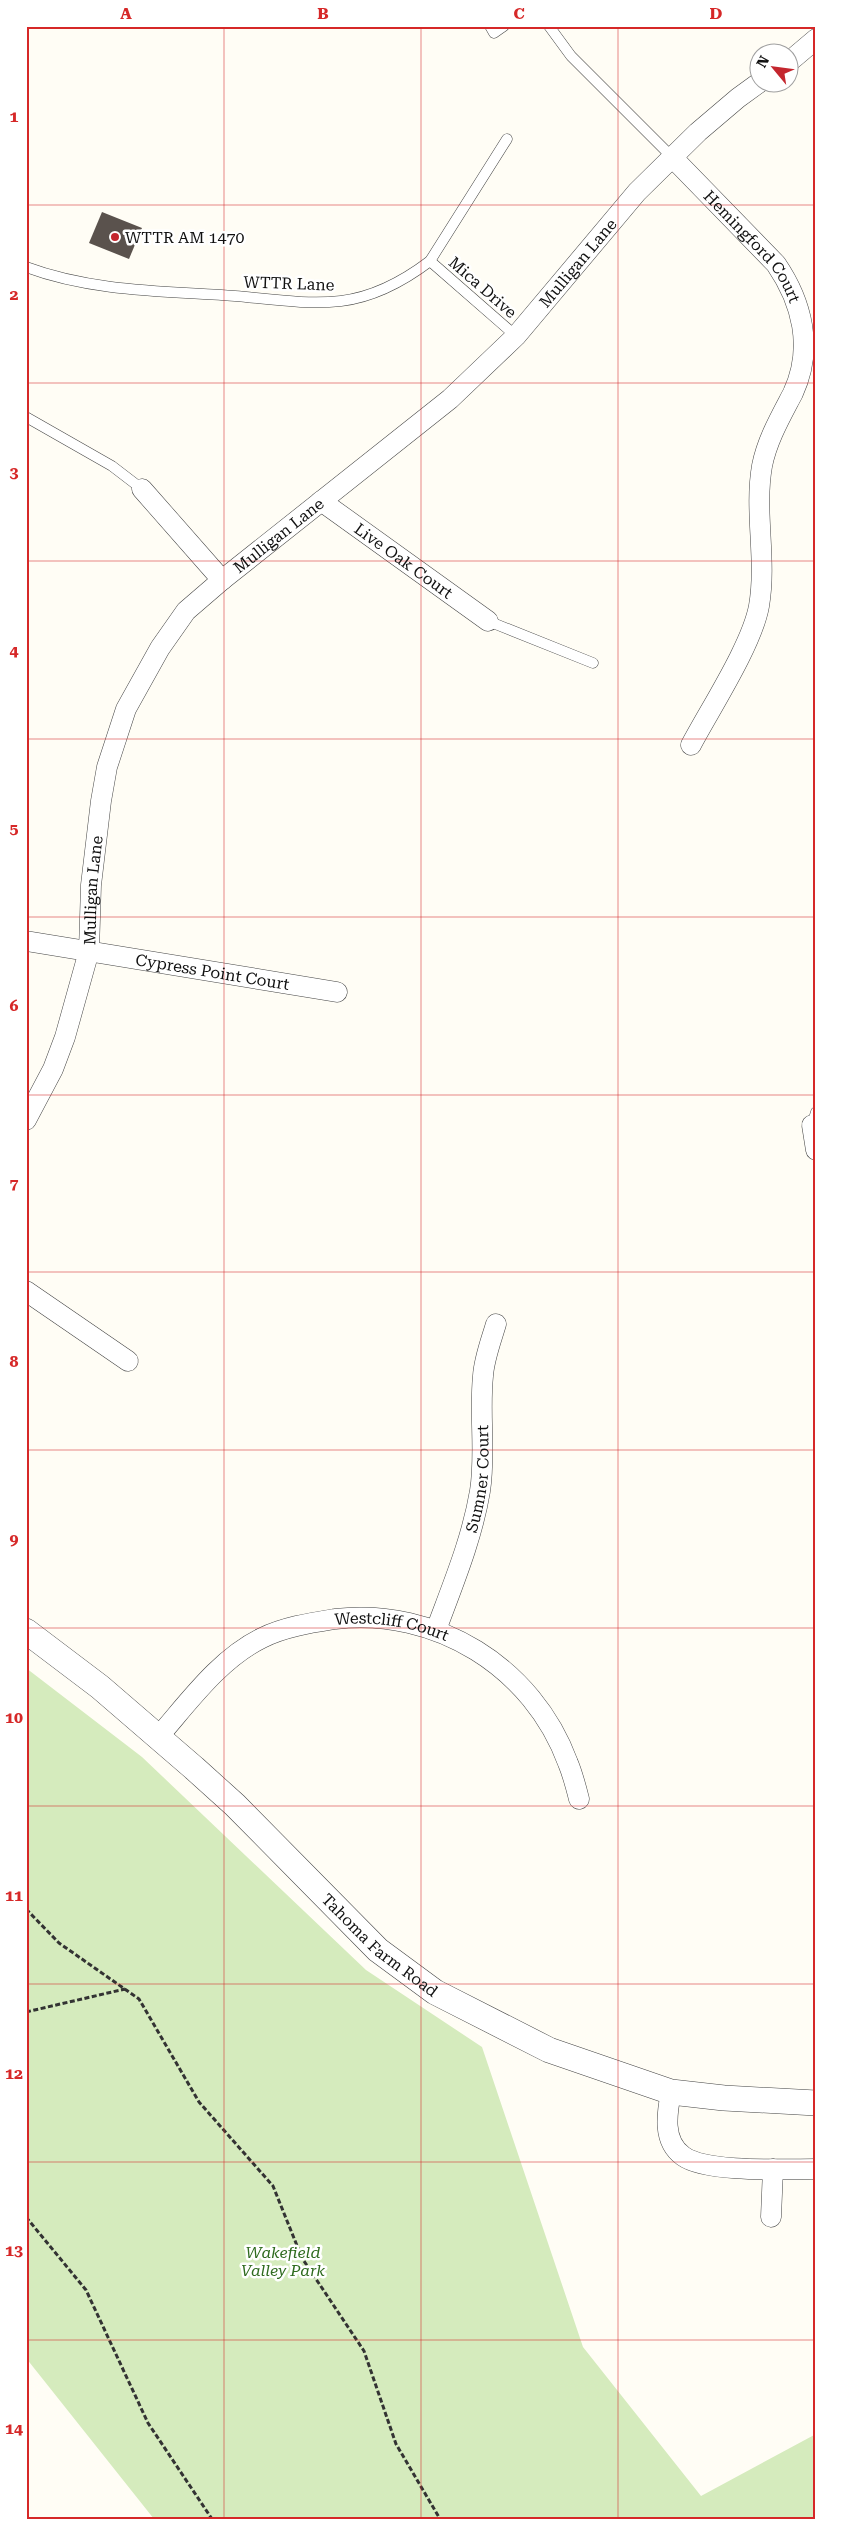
<svg xmlns="http://www.w3.org/2000/svg" width="842" height="2545" font-family="'Roboto Serif',serif">
  <style>
    .green { fill: #d5ebbd }
    .building { fill: #5a524d }
    .lines { fill: none; stroke-linecap: round; stroke-linejoin: round }
    .service-casing { stroke: #444; stroke-width: 11 }
    .minor-casing { stroke: #444; stroke-width: 21 }
    .tertiary-casing { stroke: #444; stroke-width: 26 }
    .path { stroke: #333; stroke-width: 3; stroke-dasharray: 5 2.5; stroke-linecap: butt }
    .service { stroke: #fff; stroke-width: 10 }
    .minor { stroke: #fff; stroke-width: 20 }
    .tertiary { stroke: #fff; stroke-width: 25 }
    .grid { fill: none; stroke: #d62828; stroke-width: 1; stroke-opacity: 0.55 }
    .poi-dot { fill: #c4262e; stroke: #fff; stroke-width: 2 }
    .labels { text-anchor: middle; stroke-width: 5; stroke-linejoin: round; paint-order: stroke }
    .poi-label { font-size: 16px; fill: #111; stroke: #fff; text-anchor: start }
    .street-label { font-size: 16px; fill: #111; stroke: #fff }
    .park-label { font-size: 16px; font-style: italic; fill: #2f6b1f; stroke: #fff }
    .neatline { fill: none; stroke: #d62828; stroke-width: 2 }
    .grid-label { font-size: 16px; text-anchor: middle; font-weight: bold; fill: #d62828 }
  </style>
  <rect width="100%" height="100%" fill="#fffdf5"/>
  <!-- green -->
  <polygon class="green" points="26,1668 142,1757 366,1970 482,2047 583,2347 701,2496 816,2434 816,2519 154,2519 26,2358"/>
  <!-- building -->
  <polygon class="building" points="102,212 142,228 129,259 89,243"/>
  <g class="lines">
    <!-- service casing -->
    <g class="service-casing">
      <g id="service">
        <polyline points="490,26 494,33 504,26"/>
        <polyline points="549,26 571,56 672,157"/>
        <polyline points="430,261 516,336"/>
        <path d="M26,267C93,292 166,291 235,296C270,299 307,305 341,301C374,297 405,280 430,261L507,139"/>
        <polyline points="26,417 112,466 142,489"/>
        <polyline points="488,621 593,663"/>
        <polyline points="812,1125 816,1112"/>
      </g>
    </g>
    <!-- minor casing -->
    <g class="minor-casing">
      <g id="minor">
        <polyline points="790,61 816,39"/>
        <path id="s1" d="M672,157L776,264C802,302 814,348 793,393C781,416 767,440 762,466C754,512 767,559 759,606C752,645 710,709 691,745"/>
        <polyline points="142,489 222,580"/>
        <path id="s2" d="M321,501L488,621"/>
        <path id="s3" d="M26,941L337,992"/>
        <path id="s4" d="M26,1120L53,1069L65,1037L89,951L91,885L101,801L107,767L126,709L160,648L186,611L222,580L450,399L516,336L637,192L698,132L738,98L760,82"/>
        <polyline points="812,1125 816,1150"/>
        <polyline points="26,1291 128,1361"/>
        <path id="s5" d="M436,1630C453,1584 472,1539 480,1491C486,1453 479,1415 483,1376C484,1359 491,1341 496,1324"/>
        <path id="s6" d="M158,1737C188,1703 219,1659 262,1638C284,1627 310,1623 335,1619C436,1607 533,1667 568,1763C573,1775 576,1787 579,1799"/>
        <path d="M671,2092C667,2113 662,2141 683,2156C706,2173 785,2169 816,2169"/>
        <polyline points="771,2217 773,2169"/>
      </g>
    </g>
    <!-- tertiary casing -->
    <g class="tertiary-casing">
      <g id="tertiary">
        <path id="s7" d="M26,1631L100,1687L194,1768L235,1805L378,1950L435,1992L549,2050L671,2092L724,2098L816,2103"/>
      </g>
    </g>
    <!-- path -->
    <g class="path">
      <polyline points="26,1909 59,1943 139,1999 199,2102 273,2186 302,2258 364,2351 396,2444 440,2519"/>
      <polyline points="26,2012 125,1989"/>
      <polyline points="26,2217 86,2290 148,2423 212,2519"/>
    </g>
    <!-- service -->
    <use href="#service" class="service"/>
    <!-- minor -->
    <use href="#minor" class="minor"/>
    <!-- tertiary -->
    <use href="#tertiary" class="tertiary"/>
  </g>
  <!-- grid -->
  <path class="grid" d="M224,26V2519M421,26V2519M618,26V2519M26,205H816M26,383H816M26,561H816M26,739H816M26,917H816M26,1095H816M26,1272H816M26,1450H816M26,1628H816M26,1806H816M26,1984H816M26,2162H816M26,2340H816"/>
  <!-- markers -->
  <circle class="poi-dot" cx="115" cy="237" r="5"/>
  <g class="labels">
    <!-- poi labels -->
    <g class="poi-label">
      <text x="125" y="243">WTTR AM 1470</text>
    </g>
    <!-- street labels -->
    <g class="street-label">
      <text dy="6" stroke="none"><textPath href="#s1" startOffset="121">Hemingford Court</textPath></text>
      <text dy="6" stroke="none"><textPath href="#s4" startOffset="1068">Mulligan Lane</textPath></text>
      <text transform="translate(289 283) rotate(2)" y="6">WTTR Lane</text>
      <text transform="translate(483 287) rotate(41)" y="6">Mica Drive</text>
      <text dy="6" stroke="none"><textPath href="#s4" startOffset="662">Mulligan Lane</textPath></text>
      <text dy="6" stroke="none"><textPath href="#s2" startOffset="102">Live Oak Court</textPath></text>
      <text dy="6" stroke="none"><textPath href="#s4" startOffset="242">Mulligan Lane</textPath></text>
      <text dy="6" stroke="none"><textPath href="#s3" startOffset="189">Cypress Point Court</textPath></text>
      <text dy="6" stroke="none"><textPath href="#s5" startOffset="158">Sumner Court</textPath></text>
      <text dy="6" stroke="none"><textPath href="#s6" startOffset="278">Westcliff Court</textPath></text>
      <text dy="6" stroke="none"><textPath href="#s7" startOffset="474">Tahoma Farm Road</textPath></text>
    </g>
    <!-- park labels -->
    <g class="park-label">
      <text x="283" y="2258">Wakefield<tspan x="283" dy="18">Valley Park</tspan></text>
    </g>
  </g>
  <!-- border -->
  <rect width="842" height="2545" fill="none" stroke="#ffffff" stroke-width="55"/>
  <!-- north arrow -->
  <g transform="translate(774 68) rotate(299)"><circle r="24" fill="#ffffff" stroke="#a0a0a0"/>
  <path d="M0-4L9 19L0 12L-9 19Z" fill="#c4262e"/>
  <text y="-8" font-size="14" font-weight="bold" text-anchor="middle" fill="#111111">N</text>
  </g>
  <rect x="28" y="28" width="786" height="2490" class="neatline"/>
  <g class="grid-label">
    <text x="126" y="19">A</text>
    <text x="323" y="19">B</text>
    <text x="519" y="19">C</text>
    <text x="716" y="19">D</text>
    <text x="14" y="122">1</text>
    <text x="14" y="300">2</text>
    <text x="14" y="478">3</text>
    <text x="14" y="656">4</text>
    <text x="14" y="834">5</text>
    <text x="14" y="1011">6</text>
    <text x="14" y="1189">7</text>
    <text x="14" y="1367">8</text>
    <text x="14" y="1545">9</text>
    <text x="14" y="1723">10</text>
    <text x="14" y="1901">11</text>
    <text x="14" y="2079">12</text>
    <text x="14" y="2256">13</text>
    <text x="14" y="2434">14</text>
  </g>
</svg>
